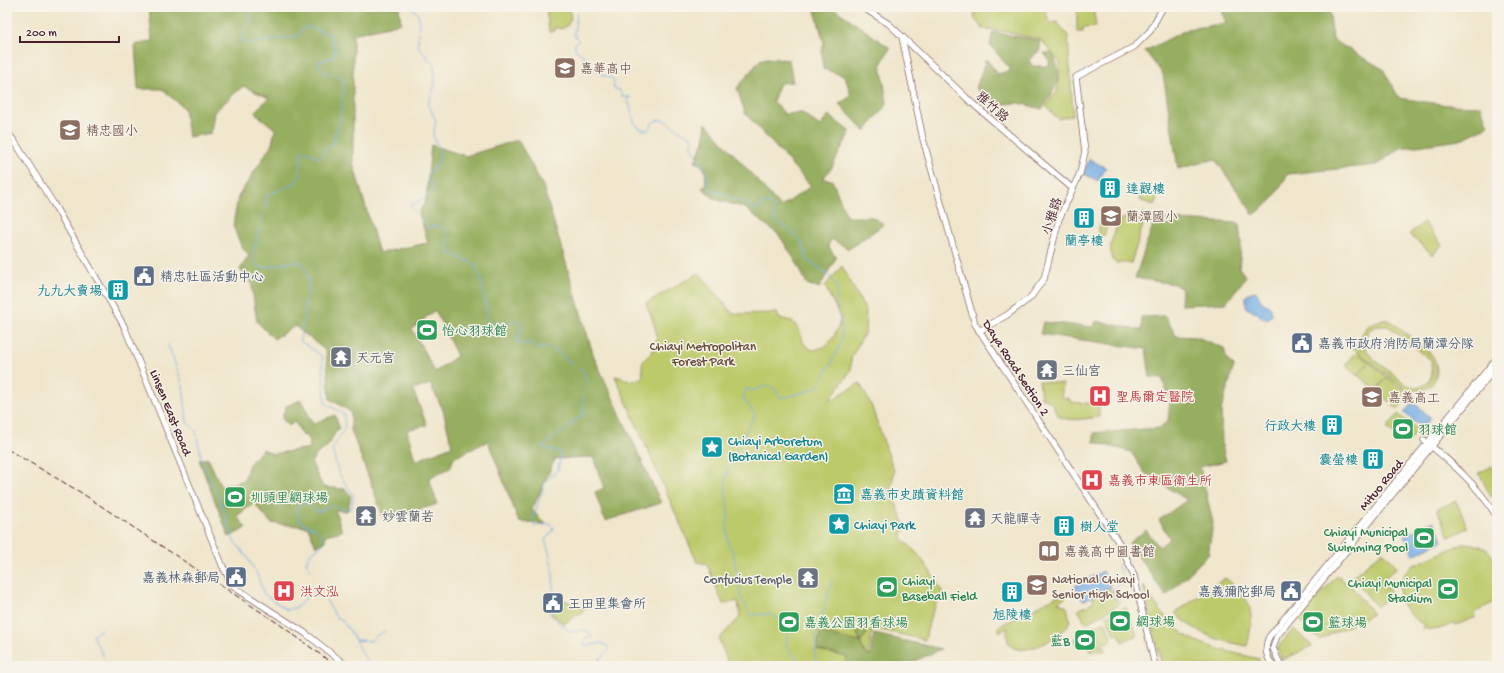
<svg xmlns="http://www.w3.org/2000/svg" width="1504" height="673" font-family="'Gochi Hand','LXGW WenKai TC',sans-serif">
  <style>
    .green { fill: #bdca6b; stroke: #84744b; fill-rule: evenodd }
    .forest { fill: #96ae5f; stroke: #706645; fill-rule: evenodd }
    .water { fill: #76aee5; stroke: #606688 }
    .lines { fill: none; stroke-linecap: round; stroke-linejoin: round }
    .stream { stroke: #76aee5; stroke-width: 1 }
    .secondary-casing { stroke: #846563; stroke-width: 7 }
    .secondary { stroke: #fff; stroke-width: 5.5 }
    .rail { stroke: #4a1f2b; stroke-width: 1; stroke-dasharray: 6 3; stroke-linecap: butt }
    .labels { text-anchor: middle; stroke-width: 3; stroke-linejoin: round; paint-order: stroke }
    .education-label { font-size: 13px; fill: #785e54; stroke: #f7f3e8; text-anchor: start }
    .street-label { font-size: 13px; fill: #4a1f2b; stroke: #f7f3e8 }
    .culture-label { font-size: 13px; fill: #0d838f; stroke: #f7f3e8; text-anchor: start }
    .service-label { font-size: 13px; fill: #4e5e75; stroke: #f7f3e8; text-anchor: start }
    .leisure-label { font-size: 13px; fill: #27864d; stroke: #f7f3e8; text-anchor: start }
    .park-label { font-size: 13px; fill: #674a3b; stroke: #f7f3e8 }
    .worship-label { font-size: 13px; fill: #5b616d; stroke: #f7f3e8; text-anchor: start }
    .health-label { font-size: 13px; fill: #be3a42; stroke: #f7f3e8; text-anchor: start }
  </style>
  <rect width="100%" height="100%" fill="#f7f3e8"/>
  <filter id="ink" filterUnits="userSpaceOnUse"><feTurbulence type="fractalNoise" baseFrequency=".025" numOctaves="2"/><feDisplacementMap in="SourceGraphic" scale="8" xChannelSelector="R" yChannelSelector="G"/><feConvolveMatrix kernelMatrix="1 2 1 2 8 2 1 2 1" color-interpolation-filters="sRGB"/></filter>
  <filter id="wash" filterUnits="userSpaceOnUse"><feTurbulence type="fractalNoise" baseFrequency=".012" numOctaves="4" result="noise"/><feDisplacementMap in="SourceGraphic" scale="16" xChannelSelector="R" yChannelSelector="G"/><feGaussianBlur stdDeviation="0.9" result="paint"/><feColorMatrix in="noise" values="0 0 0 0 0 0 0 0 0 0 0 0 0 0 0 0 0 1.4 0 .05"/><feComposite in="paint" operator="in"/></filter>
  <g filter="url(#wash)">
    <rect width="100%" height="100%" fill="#efe6cc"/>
    <!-- green -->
    <g class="green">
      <polygon points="546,7 569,7 571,18 567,26 561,29 554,27 554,31 549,32"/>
      <polygon points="976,7 1049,7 1046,12 1049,23 1057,22 1068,36 1073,115 1058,119 1046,106 1057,92 1060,63 1041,40 1003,31 983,29 974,18"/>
      <polygon points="1077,7 1093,7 1096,27 1083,28 1083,32 1077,32"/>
      <polygon points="1143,187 1154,192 1160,192 1154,205 1139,200"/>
      <path d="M1142,213L1146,215L1131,263H1116C1104,252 1115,233 1119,221L1129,216L1139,222Z"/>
      <polygon points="1102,219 1108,221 1104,236 1097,234"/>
      <polygon points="1424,222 1442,245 1433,255 1409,234"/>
      <path d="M842,266L866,311L865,332L851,358V370L829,401L860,383L871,405L894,471L891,492L906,528L902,533V539C922,555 933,575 945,597L940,595L930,618L925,640L873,628L866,666H729L719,639L740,617L738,601L723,604L707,564L697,562L615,376L633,381L643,377C640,355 645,363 654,349C662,337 650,315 646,303L699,273L733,314L777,313L780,319C795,319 801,329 803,343L812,350C831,348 835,335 841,319L825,286Z"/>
      <path d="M1389,320L1431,354C1443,370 1436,391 1414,391L1411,394L1353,348L1355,344L1362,349C1357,331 1371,319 1389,320ZM1380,326H1388L1431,360C1436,375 1427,392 1409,386C1404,384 1397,377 1392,373C1381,364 1359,353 1366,336C1368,329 1374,327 1380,326Z"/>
      <polygon points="1357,352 1369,362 1357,376 1345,365"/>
      <polygon points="1369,362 1387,377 1376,390 1358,375"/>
      <polygon points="1387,377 1409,395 1398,409 1376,391"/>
      <path d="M1039,381L1063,384L1061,397L1070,399V402L1099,404V417C1090,418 1064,423 1058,415C1051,403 1055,404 1041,397Z"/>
      <polygon points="1398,414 1418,430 1407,444 1387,428"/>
      <polygon points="1492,466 1497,477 1497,493 1491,497 1479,473"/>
      <polygon points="1456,501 1468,528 1449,537 1437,509"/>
      <path d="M1463,543C1502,544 1497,571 1497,600L1475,613L1476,617L1456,625L1455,623C1443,628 1435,632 1422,628L1425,625C1401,614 1389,586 1412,566Z"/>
      <polygon points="1383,551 1397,567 1381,581 1392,594 1377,607 1352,577"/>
      <polygon points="1337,576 1352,587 1373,614 1319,640 1298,619"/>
      <path d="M1225,578C1253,599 1255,613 1247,646C1216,640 1199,635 1175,613Z"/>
      <path d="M1143,585C1154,602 1168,624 1185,635C1206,648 1235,653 1259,659L1258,666H1162Z"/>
      <polygon points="1110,587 1119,605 1086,623 1078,610 1094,602 1092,597"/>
      <path d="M1063,593L1065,598L1058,602L1067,607L1070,620C1067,635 1019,662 1009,643C1007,638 1006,633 1008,628L1000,632L998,627Z"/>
      <polygon points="561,599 586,609 564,624 551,614"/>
      <polygon points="1126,607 1137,635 1122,642 1119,633 1114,634 1106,616"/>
      <polygon points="1105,622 1112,640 1098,646 1105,646 1105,651 1090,651 1090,646 1097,646 1095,640 1078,647 1075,639 1091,632 1090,628"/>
      <polygon points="1294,629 1312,646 1282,660 1277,648"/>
    </g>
    <!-- forest -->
    <g class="forest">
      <path d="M149,7H399L401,23L353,34V163L379,253L428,243L419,212L426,200L431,145L466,156L518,140L543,186L594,357L661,503L605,521L595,492L604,488L593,457L555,459L532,510L546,524L519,522L488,441L454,458L450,468L429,478L437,504L385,521L351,430V412L330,399L326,351L295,326L274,339L257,322L251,281L240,270L249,255L242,248L233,226L238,197L272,144L275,129L254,112L269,98L243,86L214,112L211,133L188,137L184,108L162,89H138L135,45L152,41ZM435,310L457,356L435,372L412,329ZM430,384L443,410L452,446L415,461L407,430L427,425L413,390Z"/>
      <polygon points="814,7 832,7 890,48 881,64 887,104 865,131 839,104 851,96 845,76 823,69 822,51 824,43"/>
      <polygon points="1221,7 1329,7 1333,40 1383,69 1399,98 1447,105 1481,106 1488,126 1460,140 1401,148 1376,165 1288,174 1272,200 1254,215 1215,159 1178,169 1163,74 1145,51 1188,29 1226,23"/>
      <path d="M993,32L1040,41V50L1029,60L1032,66H1049V60L1044,53H1052C1064,76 1056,89 1042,109L1019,103L991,105L976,88L986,59L998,74L1011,70L990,45Z"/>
      <polygon points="767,58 789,60 793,82 780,83 773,101 785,114 802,113 820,126 829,115 850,132 831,169 822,179 832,180 847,217 871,217 884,224 849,249 831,239 828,246 836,258 819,288 807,284 798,265 779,235 745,208 715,199 702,188 706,184 705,168 695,161 704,141 706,123 781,207 811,186 745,113 737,88 760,60"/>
      <polygon points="1155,219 1239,223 1241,245 1239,268 1246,277 1226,303 1181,305 1182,289 1174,284 1135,278"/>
      <polygon points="1165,316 1176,336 1197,337 1224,348 1227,360 1234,366 1221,410 1222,446 1226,461 1200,467 1213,523 1208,555 1166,596 1129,543 1146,530 1159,547 1170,539 1159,520 1187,500 1145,473 1131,452 1094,442 1094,433 1159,428 1168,421 1170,401 1162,378 1150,377 1146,349 1040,334 1043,322 1093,327 1096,321 1142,330 1141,317"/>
      <polygon points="301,400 313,424 335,415 339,427 326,448 318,453 311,462 323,487 345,489 351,496 347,511 335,510 342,531 325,535 325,542 316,546 308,527 271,523 254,503 237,516 246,528 229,537 199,460 208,458 221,487 244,480 249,464 263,449 273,454 310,448 307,435 303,436 295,422 288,426 282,418 286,406"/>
      <polygon points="866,629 867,634 860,642 865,653 870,656 874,634 941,649 904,666 845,666 847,657 817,650 820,633 860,642 857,633"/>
    </g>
    <!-- water -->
    <g class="water">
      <polygon points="1089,159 1106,168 1098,181 1084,174"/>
      <path d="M1256,291C1258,294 1259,298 1261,301C1268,307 1270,303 1272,314L1268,319H1263L1256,312L1246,308V296L1251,292Z"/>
      <polygon points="1413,402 1431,418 1422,428 1404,413"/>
      <polygon points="1434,521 1443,541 1413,555 1404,536"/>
      <polygon points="1103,571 1111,586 1083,601 1075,586"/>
    </g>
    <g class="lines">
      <!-- stream -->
      <g class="stream">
        <path d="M255,7L241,41L248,43L297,37L305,26L331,35L335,52L333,57L318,62L323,72L340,76L344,84L340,119L332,144L319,158L309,152H301L300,173L296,183L268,195L252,258L259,267L263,268L291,262L303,263L309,281L300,341L322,356L325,403L344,414L345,427L332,450L339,474L354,496L350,509H340L331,505L318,512L309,504L300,503L296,511L300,521C311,530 321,524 323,544L310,554L306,563L311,570"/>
        <path d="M412,7L419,16L418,46L434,65L435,85L428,104L436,121L433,136L439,148L440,157L437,164L427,177L433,189C426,199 420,200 410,206L428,228C449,220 448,238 449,253L474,264L480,276L488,319L495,323L519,321L522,328L517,341L520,344L532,343L538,349L548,347L553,349L584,372L587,383L583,398V415C574,421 568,427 560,433C554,439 548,440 543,447L561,453L558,470L546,480L532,521L535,526L549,524L554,528L553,531L545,540C550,552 555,577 553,590"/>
        <path d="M577,13L574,35L579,40L575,44V49L584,56L591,67L603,75L612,78L614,81L613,86L615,89L620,90L622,97H630L627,100C634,111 630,129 647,130L651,127L652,123L658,120H663L691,137L693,140L691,146C698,155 699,165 707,173L708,187L710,191L726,194L737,201L748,203L750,208L760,209L764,203H769L773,207L776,220L802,242L806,259L826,273L838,286C832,304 842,317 842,335C842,348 823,376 817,388L788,397H780L774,388L765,386L753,391L747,388L743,398L755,415C742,439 725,462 725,490C725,498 729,504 728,514C728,527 724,540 732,550L742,600L750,615L771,614L785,623L788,628L786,645L790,652L798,659L794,666"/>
        <polyline points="168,345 183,385 187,422 196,431 202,461 221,503 234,541 247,557 257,574 264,594 287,610 297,607 319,585"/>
        <polyline points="1117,564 1119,566 1118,567 1125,582 1113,589 1121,603"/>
        <path d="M552,596C551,600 547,603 547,607C546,613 566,629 571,632L584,630L589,631L592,636L584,640V644L586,646L603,643L607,646L609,650L599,660L601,666"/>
        <polyline points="326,600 336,617 341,619 350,631 370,666"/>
        <polyline points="101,629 93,636 103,656"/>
        <polyline points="356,640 371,641 376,636 385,631"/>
        <polyline points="104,660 105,666"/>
        <polyline points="815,666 816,634 832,582"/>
      </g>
    </g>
  </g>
  <g filter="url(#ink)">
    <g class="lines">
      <!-- secondary casing -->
      <g class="secondary-casing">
        <g id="secondary">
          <polyline points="862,7 889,24 973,104 1072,188"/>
          <polyline points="902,37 923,139 975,324 1121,546 1134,576 1155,666"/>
          <polyline points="7,132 15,142 53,203 124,326 223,567 234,587 305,633 347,666"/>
          <polyline points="979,331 1007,315 1030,298 1044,279 1059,219 1080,173 1085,152 1076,77 1134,47 1150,31 1163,7"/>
          <path d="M1424,440C1452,463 1478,485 1497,517"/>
          <path d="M1273,666C1266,656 1264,648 1269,637L1497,358"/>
          <polyline points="1281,666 1273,648 1277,636 1497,366"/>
        </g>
      </g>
      <!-- secondary -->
      <use href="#secondary" class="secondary"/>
      <!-- rail -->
      <polyline class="rail" points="7,449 80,492 279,624 336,666"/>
    </g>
  </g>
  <!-- icons -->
  <defs>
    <g id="school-square" transform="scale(1.15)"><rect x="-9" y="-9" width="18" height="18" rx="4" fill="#8d6e63" stroke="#f7f3e8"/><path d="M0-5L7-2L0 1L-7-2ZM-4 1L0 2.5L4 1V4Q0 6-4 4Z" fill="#fff"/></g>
    <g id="building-square" transform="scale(1.15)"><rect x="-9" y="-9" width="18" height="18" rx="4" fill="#0f9aa8" stroke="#f7f3e8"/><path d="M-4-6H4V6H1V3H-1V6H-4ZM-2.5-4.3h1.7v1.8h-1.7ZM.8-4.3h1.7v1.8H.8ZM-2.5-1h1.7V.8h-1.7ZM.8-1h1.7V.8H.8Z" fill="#fff"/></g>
    <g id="civic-square" transform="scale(1.15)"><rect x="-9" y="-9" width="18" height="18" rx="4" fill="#5c6f8a" stroke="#f7f3e8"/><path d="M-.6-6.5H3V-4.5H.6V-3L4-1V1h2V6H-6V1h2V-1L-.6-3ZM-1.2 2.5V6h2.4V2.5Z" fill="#fff"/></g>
    <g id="stadium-square" transform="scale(1.15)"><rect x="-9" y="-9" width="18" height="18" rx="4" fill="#2e9e5b" stroke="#f7f3e8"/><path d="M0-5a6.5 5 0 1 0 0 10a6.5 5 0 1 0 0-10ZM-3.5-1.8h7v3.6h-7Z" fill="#fff"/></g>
    <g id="temple-square" transform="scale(1.15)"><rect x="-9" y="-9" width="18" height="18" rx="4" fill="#6b7280" stroke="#f7f3e8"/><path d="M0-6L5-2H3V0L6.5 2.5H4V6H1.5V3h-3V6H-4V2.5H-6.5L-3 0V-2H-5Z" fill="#fff"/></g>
    <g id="hospital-square" transform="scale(1.15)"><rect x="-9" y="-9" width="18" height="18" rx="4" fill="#e0444e" stroke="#f7f3e8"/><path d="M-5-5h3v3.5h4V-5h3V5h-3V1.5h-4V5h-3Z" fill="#fff"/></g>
    <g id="sight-square" transform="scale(1.15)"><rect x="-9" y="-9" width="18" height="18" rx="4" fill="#0f9aa8" stroke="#f7f3e8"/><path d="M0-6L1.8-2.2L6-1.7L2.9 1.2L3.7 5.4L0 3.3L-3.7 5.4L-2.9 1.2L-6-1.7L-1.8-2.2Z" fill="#fff"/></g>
    <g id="museum-square" transform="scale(1.15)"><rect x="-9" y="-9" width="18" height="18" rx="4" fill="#0f9aa8" stroke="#f7f3e8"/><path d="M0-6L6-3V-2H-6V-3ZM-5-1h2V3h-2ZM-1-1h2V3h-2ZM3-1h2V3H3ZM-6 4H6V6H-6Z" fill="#fff"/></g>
    <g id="library-square" transform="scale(1.15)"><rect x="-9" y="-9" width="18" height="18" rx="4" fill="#8d6e63" stroke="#f7f3e8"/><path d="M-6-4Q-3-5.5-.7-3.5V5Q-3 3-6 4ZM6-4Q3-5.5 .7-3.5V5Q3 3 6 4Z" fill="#fff"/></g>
  </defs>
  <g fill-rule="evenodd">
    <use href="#school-square" x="565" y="68"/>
    <use href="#school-square" x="70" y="130"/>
    <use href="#building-square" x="1110" y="188"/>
    <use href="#school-square" x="1111" y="216"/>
    <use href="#building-square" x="1084" y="218"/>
    <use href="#civic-square" x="144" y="276"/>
    <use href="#building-square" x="118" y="290"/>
    <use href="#stadium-square" x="427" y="330"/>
    <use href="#civic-square" x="1302" y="343"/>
    <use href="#temple-square" x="341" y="357"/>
    <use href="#temple-square" x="1047" y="370"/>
    <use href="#hospital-square" x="1100" y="396"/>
    <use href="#school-square" x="1372" y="397"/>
    <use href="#building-square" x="1332" y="425"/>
    <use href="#stadium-square" x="1403" y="429"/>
    <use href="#sight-square" x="712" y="447"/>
    <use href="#building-square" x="1373" y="459"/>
    <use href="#hospital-square" x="1092" y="480"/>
    <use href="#museum-square" x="844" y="494"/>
    <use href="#stadium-square" x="235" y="497"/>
    <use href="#temple-square" x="366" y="516"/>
    <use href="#temple-square" x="975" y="518"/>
    <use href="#sight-square" x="839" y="524"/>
    <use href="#building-square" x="1064" y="526"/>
    <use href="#stadium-square" x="1424" y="538"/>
    <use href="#library-square" x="1049" y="551"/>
    <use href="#civic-square" x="236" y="577"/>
    <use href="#temple-square" x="808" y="578"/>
    <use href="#school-square" x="1037" y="585"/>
    <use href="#stadium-square" x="887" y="587"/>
    <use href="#stadium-square" x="1448" y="589"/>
    <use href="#hospital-square" x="284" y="591"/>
    <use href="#civic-square" x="1291" y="591"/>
    <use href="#building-square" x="1012" y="592"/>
    <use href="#civic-square" x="553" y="603"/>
    <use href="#stadium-square" x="1120" y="621"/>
    <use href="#stadium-square" x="789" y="622"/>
    <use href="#stadium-square" x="1313" y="622"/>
    <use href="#stadium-square" x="1085" y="640"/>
  </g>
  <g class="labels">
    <!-- education labels -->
    <g class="education-label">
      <text x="580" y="73">嘉華高中</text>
      <text x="86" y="135">精忠國小</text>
      <text x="1126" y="221">蘭潭國小</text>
      <text x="1388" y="402">嘉義高工</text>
      <text x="1064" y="556">嘉義高中圖書館</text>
      <text x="1052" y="583">National Chiayi<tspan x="1052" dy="15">Senior High School</tspan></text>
    </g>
    <!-- street labels -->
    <g class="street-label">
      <text transform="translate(993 106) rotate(42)" y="5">雅竹路</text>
      <text transform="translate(1051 216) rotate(-72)" y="5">小雅路</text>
      <text transform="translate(1017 367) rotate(57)" y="5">Daya Road Section 2</text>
      <text transform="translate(172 412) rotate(68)" y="5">Linsen East Road</text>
      <text transform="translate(1380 484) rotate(-51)" y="5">Mituo Road</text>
    </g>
    <!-- culture labels -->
    <g class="culture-label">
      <text x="1126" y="193">達觀樓</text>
      <text x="1084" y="245" text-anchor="middle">蘭亭樓</text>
      <text x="102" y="295" text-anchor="end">九九大賣場</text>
      <text x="1316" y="430" text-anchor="end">行政大樓</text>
      <text x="728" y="445">Chiayi Arboretum<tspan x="728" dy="15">(Botanical Garden)</tspan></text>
      <text x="1358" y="464" text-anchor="end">囊螢樓</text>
      <text x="860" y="499">嘉義市史蹟資料館</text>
      <text x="854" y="529">Chiayi Park</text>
      <text x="1080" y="531">樹人堂</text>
      <text x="1012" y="619" text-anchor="middle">旭陵樓</text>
    </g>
    <!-- service labels -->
    <g class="service-label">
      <text x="160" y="281">精忠社區活動中心</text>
      <text x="1318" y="348">嘉義市政府消防局蘭潭分隊</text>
      <text x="220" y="582" text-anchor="end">嘉義林森郵局</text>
      <text x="1276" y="596" text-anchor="end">嘉義彌陀郵局</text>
      <text x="568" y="608">王田里集會所</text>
    </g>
    <!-- leisure labels -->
    <g class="leisure-label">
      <text x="442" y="335">怡心羽球館</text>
      <text x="1418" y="434">羽球館</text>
      <text x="250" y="502">圳頭里網球場</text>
      <text x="1408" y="536" text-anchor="end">Chiayi Municipal<tspan x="1408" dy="15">Swimming Pool</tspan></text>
      <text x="902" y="585">Chiayi<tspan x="902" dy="15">Baseball Field</tspan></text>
      <text x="1432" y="587" text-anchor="end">Chiayi Municipal<tspan x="1432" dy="15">Stadium</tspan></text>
      <text x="1136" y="626">網球場</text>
      <text x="804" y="627">嘉義公園羽看球場</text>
      <text x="1328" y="627">籃球場</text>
      <text x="1070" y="645" text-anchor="end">藍B</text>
    </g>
    <!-- park labels -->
    <g class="park-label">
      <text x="703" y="350">Chiayi Metropolitan<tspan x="703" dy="15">Forest Park</tspan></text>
    </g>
    <!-- worship labels -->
    <g class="worship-label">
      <text x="356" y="362">天元宮</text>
      <text x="1062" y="375">三仙宮</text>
      <text x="382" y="521">妙雲蘭若</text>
      <text x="990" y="523">天龍禪寺</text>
      <text x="792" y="583" text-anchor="end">Confucius Temple</text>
    </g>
    <!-- health labels -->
    <g class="health-label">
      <text x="1116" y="401">聖馬爾定醫院</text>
      <text x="1108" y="485">嘉義市東區衛生所</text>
      <text x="300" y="596">洪文泓</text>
    </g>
  </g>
  <!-- margin -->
  <rect width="1504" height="673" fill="none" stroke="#f7f3e8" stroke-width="24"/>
  <!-- scale -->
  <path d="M20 36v6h99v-6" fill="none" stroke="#4a1f2b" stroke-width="2"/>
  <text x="26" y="36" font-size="12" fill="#4a1f2b" stroke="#f7f3e8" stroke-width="3" paint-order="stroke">200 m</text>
</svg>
